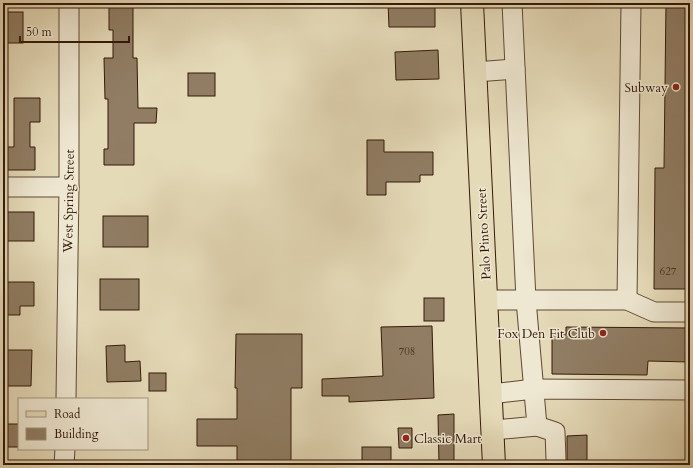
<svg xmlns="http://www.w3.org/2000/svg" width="693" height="468" font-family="Cardo,serif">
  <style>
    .building { fill: #907d64; stroke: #341908 }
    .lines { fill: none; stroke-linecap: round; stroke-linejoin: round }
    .minor-casing { stroke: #604934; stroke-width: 21 }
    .major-casing { stroke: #341908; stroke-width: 24 }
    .minor { stroke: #eee7d1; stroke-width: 19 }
    .major { stroke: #e5dab8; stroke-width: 22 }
    .poi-dot { fill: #8f2418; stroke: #eee7d1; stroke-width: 1.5 }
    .labels { text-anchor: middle; stroke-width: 3; stroke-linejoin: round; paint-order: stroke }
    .number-label { font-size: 11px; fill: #4b321f }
    .poi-label { font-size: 13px; fill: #341908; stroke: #eee7d1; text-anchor: end }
    .street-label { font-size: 13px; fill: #341908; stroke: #eee7d1 }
  </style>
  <rect width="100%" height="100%" fill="#e5dab8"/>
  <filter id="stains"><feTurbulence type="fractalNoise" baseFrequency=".005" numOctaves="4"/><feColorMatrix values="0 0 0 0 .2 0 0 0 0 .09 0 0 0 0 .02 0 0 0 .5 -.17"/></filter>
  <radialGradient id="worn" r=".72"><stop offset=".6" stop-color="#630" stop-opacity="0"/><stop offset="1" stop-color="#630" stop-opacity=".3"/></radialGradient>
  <!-- building -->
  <g class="building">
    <polygon points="109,3 133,3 133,58 137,58 138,108 157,108 156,123 134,123 134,165 104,165 104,149 108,149 108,99 105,99 104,58 113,58 113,30 109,30"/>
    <polygon points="388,3 435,3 435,27 389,27"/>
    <polygon points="666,3 690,3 690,289 654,289 655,168 664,168"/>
    <rect x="3" y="12" width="20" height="31"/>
    <polygon points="438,50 439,79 396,80 395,52"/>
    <rect x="188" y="73" width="27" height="23"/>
    <polygon points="14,98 40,98 40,122 30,122 30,147 35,147 35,170 3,170 3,147 14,147"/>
    <polygon points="367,140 384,140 384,152 433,152 433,175 420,175 420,182 386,182 386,195 367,195"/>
    <rect x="5" y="212" width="29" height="29"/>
    <rect x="103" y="216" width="45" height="31"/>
    <rect x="100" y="279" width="39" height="31"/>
    <polygon points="3,282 34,282 34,306 20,306 20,315 6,315 6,307 3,307"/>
    <rect x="424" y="298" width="20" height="23"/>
    <polygon points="432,326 434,398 349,402 349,396 322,396 322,379 383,376 381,327"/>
    <polygon points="566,327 690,328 690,362 648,361 647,375 552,374 552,334 566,334"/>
    <polygon points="236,334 302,334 302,388 291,388 291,461 237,461 237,446 197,446 197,419 237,419 237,388 235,388"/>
    <polygon points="125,345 125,362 140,361 141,381 107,382 106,346"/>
    <polygon points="5,350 32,350 31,386 5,386"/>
    <rect x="149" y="373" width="17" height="18"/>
    <polygon points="454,414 454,465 439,465 438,415"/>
    <rect x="3" y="424" width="16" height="23"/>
    <polygon points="398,428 412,428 412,448 399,448"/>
    <polygon points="587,435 587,465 567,465 567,436"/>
    <rect x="362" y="447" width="29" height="18"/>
  </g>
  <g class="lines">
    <!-- minor casing -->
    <g class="minor-casing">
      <g id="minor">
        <polyline points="475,72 515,69"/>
        <polyline points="3,187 69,187"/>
        <polyline points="486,300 627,300 654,312 690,312"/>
        <polyline points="627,300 631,3"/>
        <polyline points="491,394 534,389 690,390"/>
        <polyline points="66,399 69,187 69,3"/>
        <polyline points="537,426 555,432 556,459"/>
        <polyline points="494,430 537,426 526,300 512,3"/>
        <polyline points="64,465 65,449"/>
      </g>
    </g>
    <!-- major casing -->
    <g class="major-casing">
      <polyline id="major" points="472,3 494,465"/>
    </g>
    <!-- minor -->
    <use href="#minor" class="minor"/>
    <!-- major -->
    <use href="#major" class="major"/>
  </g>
  <!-- markers -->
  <g class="poi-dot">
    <circle cx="676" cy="87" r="4"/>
    <circle cx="603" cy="333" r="4"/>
    <circle cx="406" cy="438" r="4"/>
  </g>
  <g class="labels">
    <!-- number labels -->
    <g class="number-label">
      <text x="668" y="275">627</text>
      <text x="407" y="355">708</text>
    </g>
    <!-- poi labels -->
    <g class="poi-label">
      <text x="668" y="92">Subway</text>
      <text x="595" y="338">Fox Den Fit Club</text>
      <text x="414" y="443" text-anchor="start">Classic Mart</text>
    </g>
    <!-- street labels -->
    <g class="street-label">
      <text transform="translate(68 201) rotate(-89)" y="5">West Spring Street</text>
      <text transform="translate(483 234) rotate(-93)" y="5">Palo Pinto Street</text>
    </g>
  </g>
  <!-- margin -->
  <rect width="693" height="468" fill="none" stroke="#e5dab8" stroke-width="16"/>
  <rect x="4" y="4" width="685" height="460" fill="none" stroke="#341908" stroke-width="2"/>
  <rect x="8" y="8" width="677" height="452" fill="none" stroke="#341908"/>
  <!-- legend -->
  <rect x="18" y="398" width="130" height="52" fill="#eee7d1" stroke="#a49581"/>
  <rect x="26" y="411" width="20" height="6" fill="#e5dab8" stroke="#a49581"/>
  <text x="54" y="418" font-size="12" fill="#341908">Road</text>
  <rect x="26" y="428" width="20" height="12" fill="#907d64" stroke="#a49581"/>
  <text x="54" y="438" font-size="12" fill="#341908">Building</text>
  <!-- scale -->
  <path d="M20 36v6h109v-6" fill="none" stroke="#341908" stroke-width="2"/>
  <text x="26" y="36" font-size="12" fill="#341908" stroke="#eee7d1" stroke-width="3" paint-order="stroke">50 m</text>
  <rect width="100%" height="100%" filter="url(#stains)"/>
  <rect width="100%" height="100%" fill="url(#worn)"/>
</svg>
